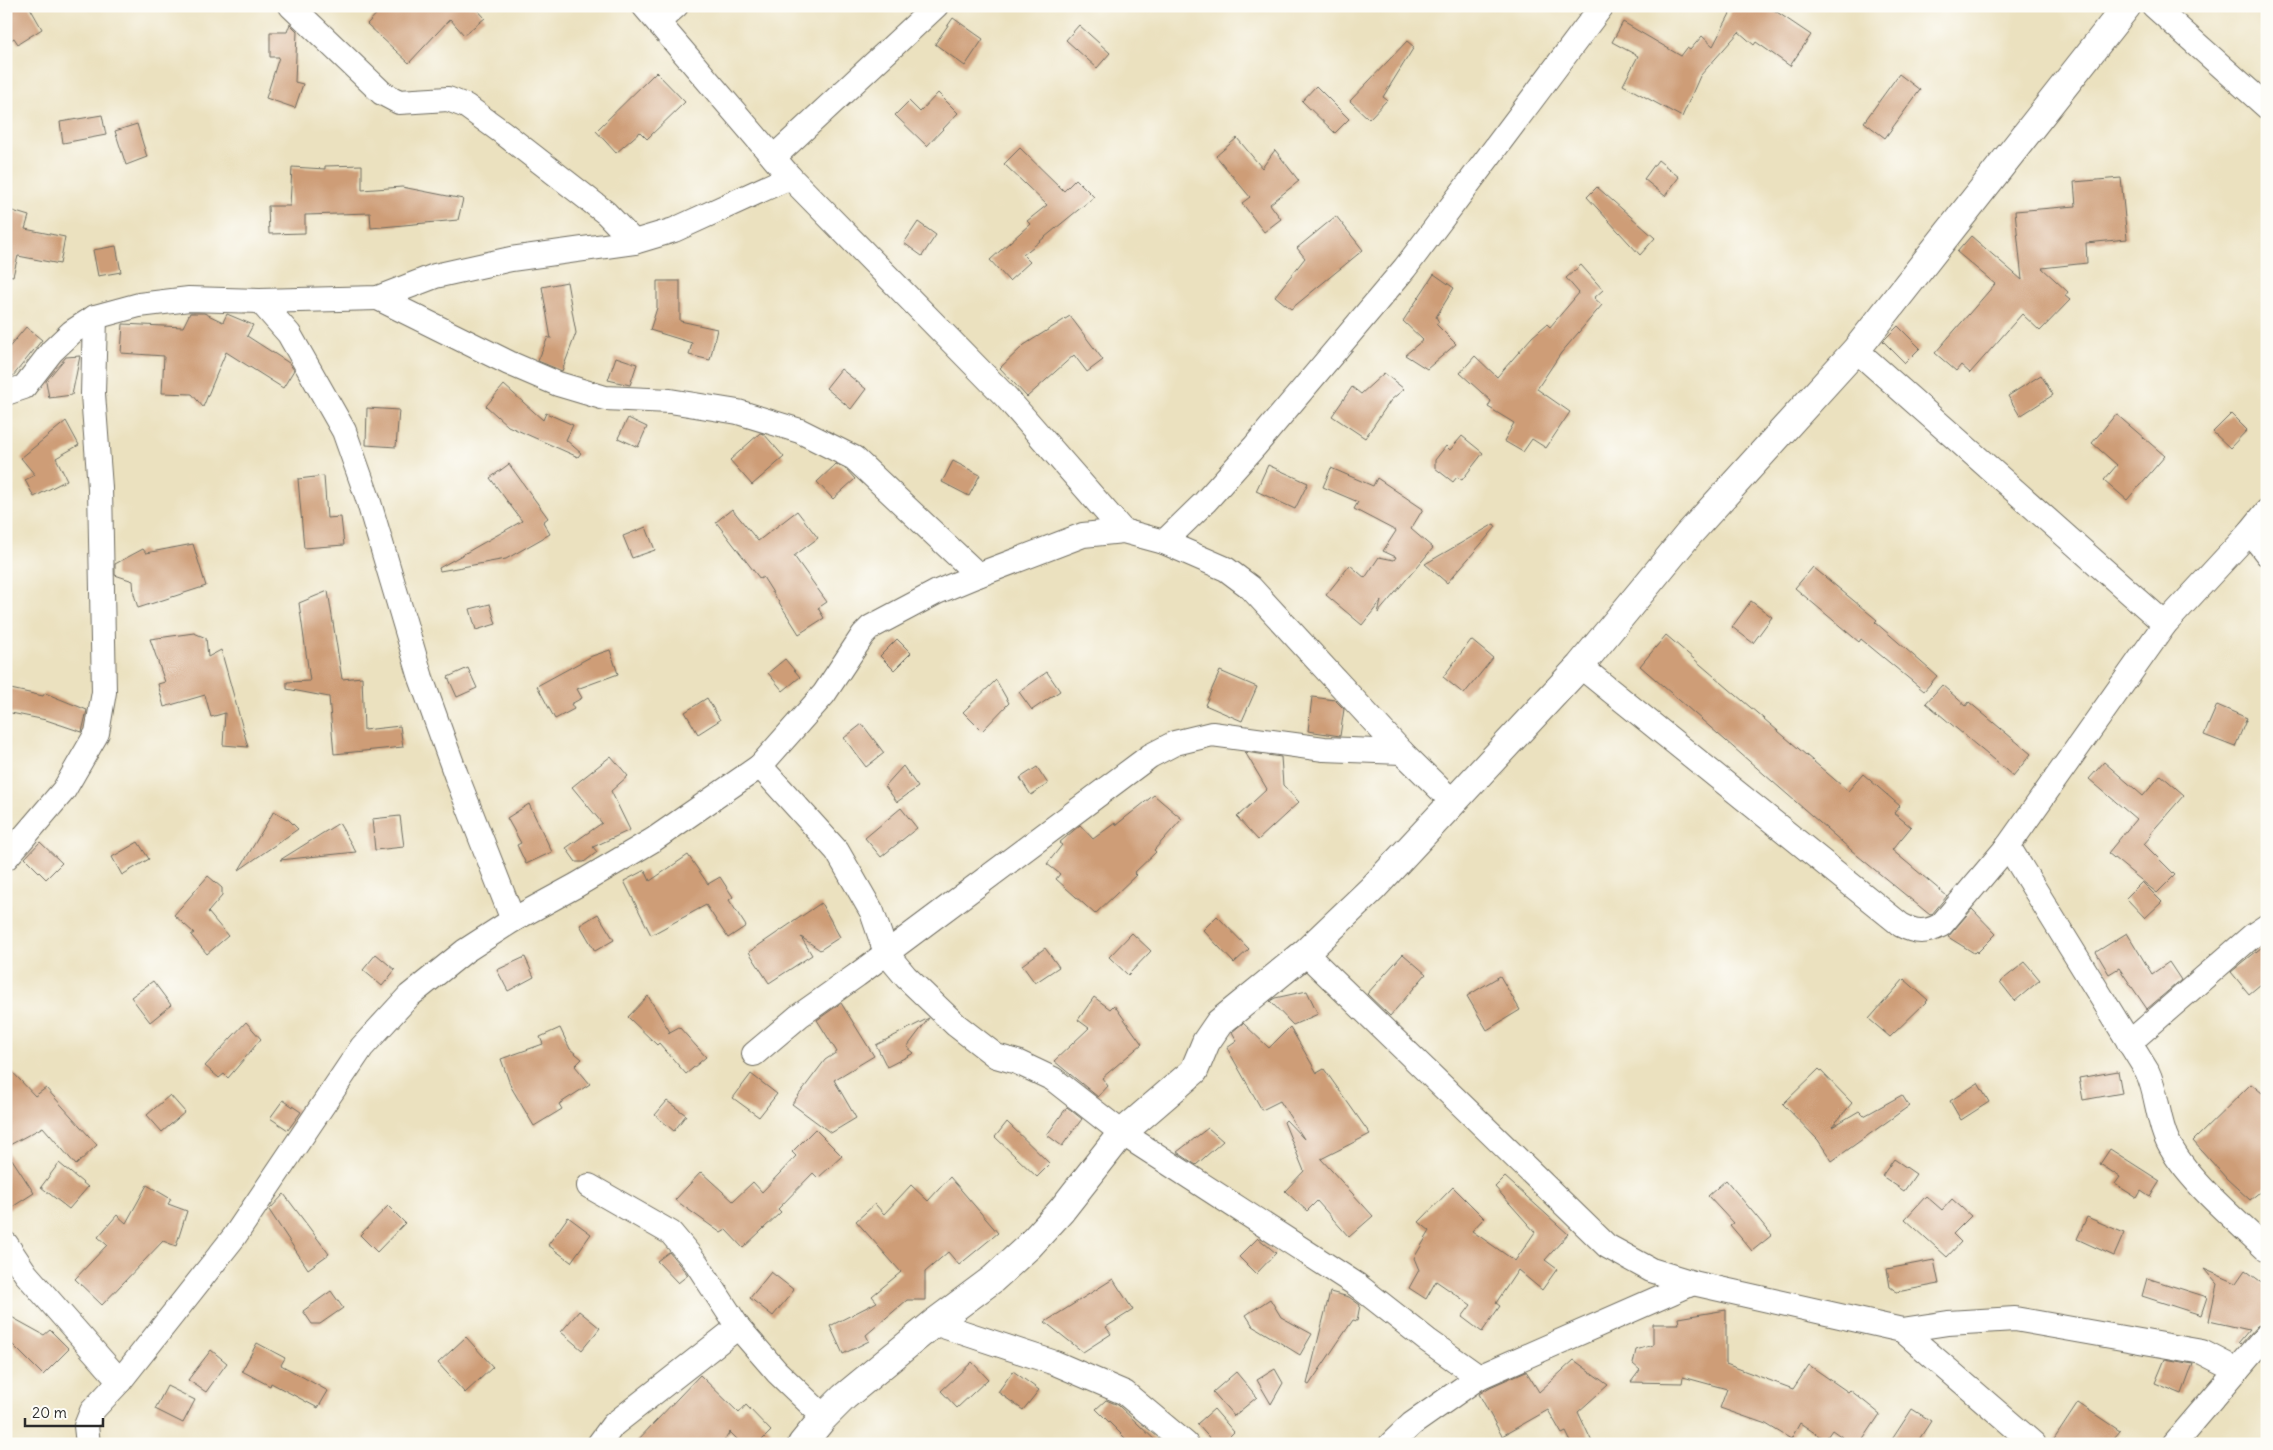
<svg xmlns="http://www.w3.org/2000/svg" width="2273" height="1450" font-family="Delius,sans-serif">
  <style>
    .building { fill: #ce9d77 }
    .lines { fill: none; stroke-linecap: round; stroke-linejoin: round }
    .street-casing { stroke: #6e6b5f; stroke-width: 26 }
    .secondary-casing { stroke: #6e6b5f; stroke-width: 30 }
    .street { stroke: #fff; stroke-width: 24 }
    .secondary { stroke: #fff; stroke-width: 28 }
  </style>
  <rect width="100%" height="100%" fill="#fdfcf7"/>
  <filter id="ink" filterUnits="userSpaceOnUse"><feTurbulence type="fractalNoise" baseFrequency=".02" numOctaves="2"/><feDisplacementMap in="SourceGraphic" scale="10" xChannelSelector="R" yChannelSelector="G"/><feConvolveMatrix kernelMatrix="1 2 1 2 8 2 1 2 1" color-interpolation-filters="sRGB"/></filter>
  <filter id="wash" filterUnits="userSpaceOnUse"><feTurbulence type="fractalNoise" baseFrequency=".0096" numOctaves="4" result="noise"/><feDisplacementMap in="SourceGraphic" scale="20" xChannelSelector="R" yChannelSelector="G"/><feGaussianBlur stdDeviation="1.12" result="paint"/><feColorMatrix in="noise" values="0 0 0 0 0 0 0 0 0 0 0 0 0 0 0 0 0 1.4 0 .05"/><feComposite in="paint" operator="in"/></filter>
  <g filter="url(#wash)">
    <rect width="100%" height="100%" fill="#ebe1bf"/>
    <g id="blocks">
      <!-- building -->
      <g class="building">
        <polygon points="6,6 29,6 42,29 18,44 14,38 6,43"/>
        <polygon points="384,6 474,6 485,18 464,35 450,19 409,63 367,24"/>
        <polygon points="1734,6 1768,6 1811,35 1790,66 1756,42 1754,45 1739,32 1700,76 1682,117 1623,85 1638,56 1612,42 1623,22 1681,56 1687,48 1690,50 1702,36 1713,46"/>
        <polygon points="953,18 983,39 965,66 935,44"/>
        <polygon points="290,24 297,31 295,82 303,84 295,108 266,98 279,57 270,57 270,32 287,32"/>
        <polygon points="1079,25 1110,53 1097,68 1066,40"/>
        <polygon points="1407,41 1414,47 1383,97 1387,100 1369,119 1350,101"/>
        <polygon points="656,72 685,102 647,139 640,132 616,153 596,131"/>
        <polygon points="1899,74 1920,90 1885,138 1864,122"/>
        <polygon points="1316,86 1349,119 1335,133 1302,101"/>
        <polygon points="938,93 958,113 927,146 895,115 909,101 920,112"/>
        <polygon points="102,115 106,135 63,143 60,122"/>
        <polygon points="137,124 147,157 126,165 115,131"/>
        <polygon points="1237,138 1262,168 1275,150 1299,181 1270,204 1281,219 1264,232 1242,203 1250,197 1216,156"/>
        <polygon points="1020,148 1064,191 1076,179 1094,197 1023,255 1030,262 1009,281 990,260 1030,224 1027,221 1047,205 1004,164"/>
        <polygon points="1658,160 1679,177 1665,196 1644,179"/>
        <polygon points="362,165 362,190 402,187 463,199 458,220 371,228 370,213 305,215 305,233 269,234 268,206 290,206 292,167 325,169 325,166"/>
        <polygon points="2121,178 2127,239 2086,243 2087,263 2042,268 2068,292 2065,296 2070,300 2040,331 2022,314 1970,373 1961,365 1956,371 1935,353 1995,284 1957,252 1971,236 2022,280 2015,211 2076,206 2074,182"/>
        <polygon points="1597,187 1655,238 1640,255 1587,197"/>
        <polygon points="6,209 29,216 25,229 65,237 60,264 18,256 13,276 6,275"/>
        <polygon points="1336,216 1363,250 1291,309 1275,296 1305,258 1297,248"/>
        <polygon points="918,222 936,235 922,256 904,243"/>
        <polygon points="116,246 121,272 98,276 93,250"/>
        <polygon points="1581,265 1603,290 1594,298 1602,305 1561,353 1537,389 1570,412 1546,448 1532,439 1523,452 1504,441 1514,423 1488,407 1491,401 1460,373 1475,356 1497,377 1532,337 1547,324 1550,327 1579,293 1566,278"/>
        <polygon points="1434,274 1454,288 1436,317 1439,322 1436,324 1456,344 1427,369 1405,355 1423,340 1403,321"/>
        <polygon points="657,281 680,281 680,321 717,329 710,360 689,355 692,343 650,330 657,308"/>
        <polygon points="567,282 576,333 562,371 538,361 548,337 551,339 542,287"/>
        <polygon points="190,313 204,313 223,322 227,314 253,325 247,336 289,363 294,370 283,388 226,352 203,407 192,394 162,393 164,356 121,353 123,324 183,327"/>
        <polygon points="1070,316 1103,360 1087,372 1074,355 1027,397 1000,368 1024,345"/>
        <polygon points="1898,326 1920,348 1905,363 1883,341"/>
        <polygon points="26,327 42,340 13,376 6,378 6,351"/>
        <polygon points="80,356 72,395 49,398 46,381 66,357"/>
        <polygon points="616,357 637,364 630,385 608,380"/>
        <polygon points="841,369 866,389 851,409 826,388"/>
        <polygon points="1384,373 1404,389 1391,400 1365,438 1332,416 1352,387 1361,394"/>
        <polygon points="2041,375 2053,395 2020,416 2008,396"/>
        <polygon points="504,385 543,420 546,413 573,425 566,440 581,453 578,457 508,426 486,406"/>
        <polygon points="367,408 399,410 396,447 366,445"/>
        <polygon points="2116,414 2165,456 2127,500 2104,480 2117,465 2092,443"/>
        <polygon points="2231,414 2247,430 2230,448 2213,432"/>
        <polygon points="628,418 647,427 638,447 618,438"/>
        <polygon points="66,421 79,445 56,458 67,480 34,497 25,480 35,475 21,458"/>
        <polygon points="760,433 764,434 784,457 752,485 730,460"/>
        <polygon points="1462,436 1483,453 1462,480 1457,477 1453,482 1435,468 1435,460 1446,446 1450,450"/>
        <polygon points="953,461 980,475 969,496 942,482"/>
        <polygon points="509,464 548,518 543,522 550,534 506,559 440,571 439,568 522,521 490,478"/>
        <polygon points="836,464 846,469 855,479 833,499 817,482"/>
        <polygon points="1268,465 1308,483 1295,509 1256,491"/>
        <polygon points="1331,468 1373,486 1377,478 1423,509 1411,529 1433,548 1378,613 1381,601 1362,625 1326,595 1350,565 1365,578 1379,557 1394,560 1396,557 1383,551 1396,531 1354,509 1358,502 1323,487"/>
        <polygon points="324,476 327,518 341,517 344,545 304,548 298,479"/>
        <polygon points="732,509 758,541 797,511 818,538 794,556 827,602 818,608 824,618 799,634 763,577 760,579 716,522"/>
        <polygon points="1494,524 1496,527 1447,583 1425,564"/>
        <polygon points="646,527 655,550 632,558 623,536"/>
        <polygon points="193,544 206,586 138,608 134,594 133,581 115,575 115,564 143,549 146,553"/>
        <polygon points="1813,567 1877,620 1875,622 1937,676 1924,691 1861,639 1859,642 1795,588"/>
        <polygon points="328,591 342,679 362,677 364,730 400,726 403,747 334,754 329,697 287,689 287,682 310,681 299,603"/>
        <polygon points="1751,601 1772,617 1753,643 1732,627"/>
        <polygon points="490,604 496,624 476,630 470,609"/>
        <polygon points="194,633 206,638 208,657 221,650 248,747 223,745 225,713 211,717 205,695 164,707 158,684 165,682 150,639"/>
        <polygon points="1666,635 1848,791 1863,774 1900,806 1894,813 1911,827 1892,850 1947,896 1932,914 1930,915 1858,856 1640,666"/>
        <polygon points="897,639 911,653 894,670 880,656"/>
        <polygon points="1471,640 1493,658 1464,694 1443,677"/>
        <polygon points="610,650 618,674 577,689 582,698 571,704 574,709 555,719 537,686 592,656"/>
        <polygon points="785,659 800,677 783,691 768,673"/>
        <polygon points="468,668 477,688 457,697 448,677"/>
        <polygon points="1220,671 1257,687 1242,721 1205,705"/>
        <polygon points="1047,672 1060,691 1032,710 1019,692"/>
        <polygon points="996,680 1009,703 982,731 963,712"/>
        <polygon points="1942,685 1966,706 1969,702 2031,754 2013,776 1926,703"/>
        <polygon points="6,688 43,696 45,693 87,710 82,732 46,720 6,712"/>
        <polygon points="1312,697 1335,700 1344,709 1340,736 1308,731"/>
        <polygon points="707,698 720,720 698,734 685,712"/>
        <polygon points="2217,705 2247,718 2235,747 2204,735"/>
        <polygon points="862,724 884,753 866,767 844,738"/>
        <polygon points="1245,752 1281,757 1283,785 1299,802 1258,840 1237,817 1267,789"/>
        <polygon points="611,756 628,776 611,791 630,830 593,847 597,852 584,862 576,862 566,848 602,823 572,787"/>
        <polygon points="2104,762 2143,796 2161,775 2184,795 2150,834 2151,836 2144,844 2175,875 2157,893 2108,853 2136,819 2089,779"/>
        <polygon points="903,766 918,787 897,802 885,786"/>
        <polygon points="1037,767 1048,784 1031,795 1020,778"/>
        <polygon points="1154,795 1182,819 1154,850 1156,852 1134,873 1136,875 1095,914 1056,879 1060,874 1047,864 1062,845 1059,843 1080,825 1093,839 1115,823 1116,825"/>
        <polygon points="529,804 552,852 526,864 517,845 521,843 507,818"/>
        <polygon points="901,808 917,828 881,857 865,838"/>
        <polygon points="274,811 289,820 298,829 239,870"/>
        <polygon points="400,816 404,847 375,850 372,819"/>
        <polygon points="339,823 356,852 280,860"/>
        <polygon points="40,842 62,863 46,879 25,858"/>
        <polygon points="138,842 149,859 122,875 112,857"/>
        <polygon points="688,855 708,884 720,877 733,897 729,900 746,926 728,938 706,905 651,935 624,881 645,870 650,881"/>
        <polygon points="208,876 222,888 222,896 208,912 228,936 207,954 191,935 194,933 174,915"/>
        <polygon points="2142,882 2162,902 2145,918 2126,898"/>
        <polygon points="821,903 840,937 820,950 801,937 812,955 769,983 749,952"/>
        <polygon points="1972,909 1996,934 1977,953 1976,951 1974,953 1948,937"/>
        <polygon points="598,914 614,940 595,951 580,925"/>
        <polygon points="1217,916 1249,949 1234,963 1203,930"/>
        <polygon points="1132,933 1151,951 1128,975 1109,957"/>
        <polygon points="2127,933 2152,974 2169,962 2181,980 2147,1009 2119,968 2109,974 2096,952"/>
        <polygon points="2267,943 2267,979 2249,994 2231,972"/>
        <polygon points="1045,948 1059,967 1035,983 1022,965"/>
        <polygon points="376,954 395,970 382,986 363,970"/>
        <polygon points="1403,954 1426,974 1390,1016 1367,994"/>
        <polygon points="525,957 534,977 508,991 497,970"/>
        <polygon points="2025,962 2040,980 2015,1001 2000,982"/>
        <polygon points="1500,976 1520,1010 1487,1030 1467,996"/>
        <polygon points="1904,979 1928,1000 1890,1037 1869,1019"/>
        <polygon points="153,981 171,1005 150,1022 131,997"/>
        <polygon points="1307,991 1318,1014 1293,1025 1270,1001 1275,998"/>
        <polygon points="648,996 670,1032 668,1033 679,1027 706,1057 686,1074 659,1043 657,1045 628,1017"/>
        <polygon points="1094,997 1110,1009 1114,1005 1142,1044 1102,1078 1108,1086 1098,1097 1054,1061 1089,1028 1078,1020"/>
        <polygon points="841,1003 874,1056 834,1080 856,1118 831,1133 792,1104 825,1060 837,1052 817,1020"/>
        <polygon points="929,1018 907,1047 914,1053 887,1067 876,1045"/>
        <polygon points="246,1022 261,1039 228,1078 224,1074 219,1078 205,1066"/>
        <polygon points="1243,1023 1269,1048 1290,1027 1317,1073 1324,1069 1370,1134 1321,1159 1373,1216 1349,1237 1317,1201 1307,1211 1285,1191 1304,1171 1284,1122 1286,1120 1304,1139 1280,1101 1262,1110 1227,1048 1237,1041 1232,1032"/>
        <polygon points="560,1028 570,1049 582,1059 575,1066 590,1084 559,1104 562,1109 534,1126 511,1087 501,1059 543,1044 540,1037"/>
        <polygon points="6,1065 35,1096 46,1088 97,1145 76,1165 43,1127 6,1147"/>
        <polygon points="1819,1069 1852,1103 1832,1127 1859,1111 1864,1116 1902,1095 1909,1106 1832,1161 1818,1140 1783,1104"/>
        <polygon points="2118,1071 2122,1093 2083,1100 2079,1078"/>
        <polygon points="751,1074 777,1094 759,1117 733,1098"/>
        <polygon points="1978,1083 1989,1102 1961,1120 1950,1101"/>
        <polygon points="2251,1084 2267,1097 2267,1186 2250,1200 2227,1179 2193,1141"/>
        <polygon points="170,1095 185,1112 162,1132 147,1115"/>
        <polygon points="283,1100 301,1112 288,1130 270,1118"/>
        <polygon points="667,1101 686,1115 674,1131 655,1115"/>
        <polygon points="1067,1107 1082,1119 1062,1146 1047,1135"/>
        <polygon points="1007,1122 1050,1164 1037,1177 995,1137"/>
        <polygon points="1208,1128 1223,1141 1196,1165 1177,1152"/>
        <polygon points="815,1129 842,1156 818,1178 813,1173 778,1209 781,1212 743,1248 726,1230 721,1233 675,1200 701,1172 733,1201 753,1182 762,1192 796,1156 792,1152"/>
        <polygon points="2110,1149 2160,1181 2150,1197 2141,1191 2137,1198 2115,1184 2120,1177 2100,1164"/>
        <polygon points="6,1150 34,1193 6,1211"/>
        <polygon points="1894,1159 1916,1174 1904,1191 1882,1176"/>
        <polygon points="59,1163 88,1187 69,1209 41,1187"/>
        <polygon points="950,1177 998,1233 959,1265 948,1252 925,1272 925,1300 907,1300 866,1335 869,1341 843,1354 830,1326 877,1302 872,1296 901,1272 856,1221 875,1204 884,1214 911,1185 928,1201"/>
        <polygon points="1505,1177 1568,1234 1545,1260 1557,1269 1542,1290 1518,1270 1496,1303 1500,1306 1482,1332 1462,1317 1471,1305 1436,1281 1426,1299 1409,1288 1419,1270 1414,1258 1430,1231 1419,1222 1453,1187 1484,1218 1472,1231 1515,1261 1535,1232 1495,1187"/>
        <polygon points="1726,1180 1772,1235 1752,1251 1730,1225 1733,1223 1708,1196"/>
        <polygon points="147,1185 171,1199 168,1204 187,1211 176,1246 163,1241 102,1305 75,1279 107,1245 98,1237 117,1215 126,1223"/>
        <polygon points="284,1194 329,1254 308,1269 269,1210"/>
        <polygon points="1926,1196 1942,1210 1952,1199 1971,1216 1953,1234 1961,1242 1947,1257 1905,1219"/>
        <polygon points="388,1206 405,1223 377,1252 360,1235"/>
        <polygon points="568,1217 591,1234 571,1262 548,1245"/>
        <polygon points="2087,1217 2124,1233 2114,1256 2077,1239"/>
        <polygon points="1258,1238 1276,1253 1256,1274 1239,1257"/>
        <polygon points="669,1252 688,1275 678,1283 657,1261"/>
        <polygon points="1934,1260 1939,1284 1897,1292 1890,1287 1887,1269"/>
        <polygon points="2204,1269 2236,1283 2245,1270 2267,1286 2267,1322 2257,1326 2241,1344 2239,1342 2249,1330 2209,1321 2217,1284"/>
        <polygon points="771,1272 794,1290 773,1316 750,1298"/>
        <polygon points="2147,1278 2207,1297 2201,1315 2142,1296"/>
        <polygon points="1113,1279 1133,1310 1106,1327 1111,1334 1083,1352 1045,1322"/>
        <polygon points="331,1291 343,1308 320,1324 312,1324 303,1311"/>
        <polygon points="1330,1292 1349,1297 1360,1305 1357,1321 1353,1320 1309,1385 1307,1384"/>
        <polygon points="1270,1299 1281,1317 1312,1334 1300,1355 1253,1326 1246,1315"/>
        <polygon points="1726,1310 1726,1364 1793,1389 1809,1365 1848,1392 1850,1390 1880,1414 1860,1444 1852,1444 1832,1430 1825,1440 1800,1423 1791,1439 1766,1424 1720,1408 1727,1389 1683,1377 1682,1383 1631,1382 1640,1370 1633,1364 1636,1350 1653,1345 1653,1324 1679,1324 1678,1318"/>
        <polygon points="579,1311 600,1328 582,1350 561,1332"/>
        <polygon points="6,1314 44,1335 50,1330 69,1349 43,1375 6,1338"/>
        <polygon points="466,1337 493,1367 465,1393 438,1363"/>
        <polygon points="257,1343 285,1358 281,1365 328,1391 318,1408 271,1383 270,1386 242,1371"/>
        <polygon points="211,1350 227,1363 206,1392 188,1380"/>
        <polygon points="2165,1359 2193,1364 2182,1394 2155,1383"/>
        <polygon points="1574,1360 1608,1385 1578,1412 1593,1444 1572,1444 1566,1432 1562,1434 1548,1410 1502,1436 1479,1394 1490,1387 1526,1371 1539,1392"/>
        <polygon points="972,1362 988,1379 957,1408 941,1391"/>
        <polygon points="1275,1369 1283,1383 1271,1404 1257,1380"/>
        <polygon points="1013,1371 1039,1390 1023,1410 998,1392"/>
        <polygon points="1236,1372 1257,1397 1234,1416 1213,1392"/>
        <polygon points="700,1375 739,1413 746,1405 771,1431 758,1444 742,1444 730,1432 722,1444 634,1444"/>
        <polygon points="167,1386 195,1400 183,1423 155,1409"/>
        <polygon points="1106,1400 1118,1405 1159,1444 1131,1444 1096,1409"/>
        <polygon points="2078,1403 2120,1431 2109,1444 2051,1444"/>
        <polygon points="1214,1409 1234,1432 1222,1444 1215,1444 1197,1424"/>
        <polygon points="1912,1409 1931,1421 1916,1444 1889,1444"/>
      </g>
    </g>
  </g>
  <g filter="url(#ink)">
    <use href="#blocks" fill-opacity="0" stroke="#6e6b5f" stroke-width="1"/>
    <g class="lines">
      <!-- street casing -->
      <g class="street-casing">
        <g id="street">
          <polyline points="291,6 382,93 399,102 448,99 466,106 502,132 606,213 634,242"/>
          <polyline points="644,6 790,177 1006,397 1123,531"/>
          <polyline points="2154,6 2267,107"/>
          <polyline points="658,22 676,6"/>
          <polyline points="774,157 936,6"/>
          <polyline points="260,301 289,334 344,431 367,496 421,678 456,775 513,920"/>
          <polyline points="1856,350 2165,624"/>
          <polyline points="6,393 24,387 52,351 72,332 95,317 139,305 189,299 260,301 378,298 435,276 511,259 634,242 674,230 790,177"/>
          <polyline points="2250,532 2267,554"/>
          <polyline points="1164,542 1205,502 1255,446 1405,268 1602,6"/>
          <polyline points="978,575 1083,535 1123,531 1164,542 1226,569 1250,587 1402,752 1452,801"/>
          <path d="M1580,666L1901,925C1916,933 1926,933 1941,925L2008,846L2165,624L2250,532L2267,511"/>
          <polyline points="760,766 837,851 872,912 886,953 906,977 956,1025 996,1056 1017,1062 1053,1079 1122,1133 1357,1285 1427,1340 1479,1377"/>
          <path d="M2008,846L2147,1071C2158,1094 2157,1120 2168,1142C2186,1179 2237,1221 2267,1250"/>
          <polyline points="6,858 64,790 97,733 104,692 100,488 93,394 95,317"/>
          <polyline points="1305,953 1607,1246 1651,1270 1693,1283 1902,1330 2034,1444"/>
          <polyline points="2129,1043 2252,936 2267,926"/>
          <polyline points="754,1054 799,1016 857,975 1150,756 1175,743 1212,734 1324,749 1402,752"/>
          <polyline points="589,1186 671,1233 697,1264 738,1327 777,1372 824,1417"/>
          <polyline points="6,1244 26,1274 120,1381"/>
          <polyline points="934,1323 1055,1363 1125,1393 1186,1444"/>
          <polyline points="1902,1330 1948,1323 2015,1319 2202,1352 2237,1370 2174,1444"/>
          <polyline points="2237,1370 2267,1335"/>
          <polyline points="88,1444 86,1426 92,1411 120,1381 234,1237 362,1047 409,996 465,951 513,920 577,885 653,840 760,766 824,694 863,635 871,627 937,592 978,575 854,458 800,431 738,412 670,401 605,398 558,384 509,363 378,298"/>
          <polyline points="599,1444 613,1425 738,1327"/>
          <polyline points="1391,1444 1412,1424 1479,1377 1693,1283"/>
        </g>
      </g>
      <!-- secondary casing -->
      <g class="secondary-casing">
        <polyline id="secondary" points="802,1444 824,1417 844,1397 934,1323 993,1279 1028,1247 1061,1211 1122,1133 1194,1071 1206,1042 1219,1023 1305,953 1372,889 1580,666 1688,535 1856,350 2127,6"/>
      </g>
      <!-- street -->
      <use href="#street" class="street"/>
      <!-- secondary -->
      <use href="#secondary" class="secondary"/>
    </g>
  </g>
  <!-- margin -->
  <rect width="2273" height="1450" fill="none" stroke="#fdfcf7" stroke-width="25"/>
  <!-- scale -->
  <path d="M25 1418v8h78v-8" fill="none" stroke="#2b2b2b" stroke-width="2.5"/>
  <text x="32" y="1418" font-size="15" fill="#2b2b2b" stroke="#fdfcf7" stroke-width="4" paint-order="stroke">20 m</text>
</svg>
